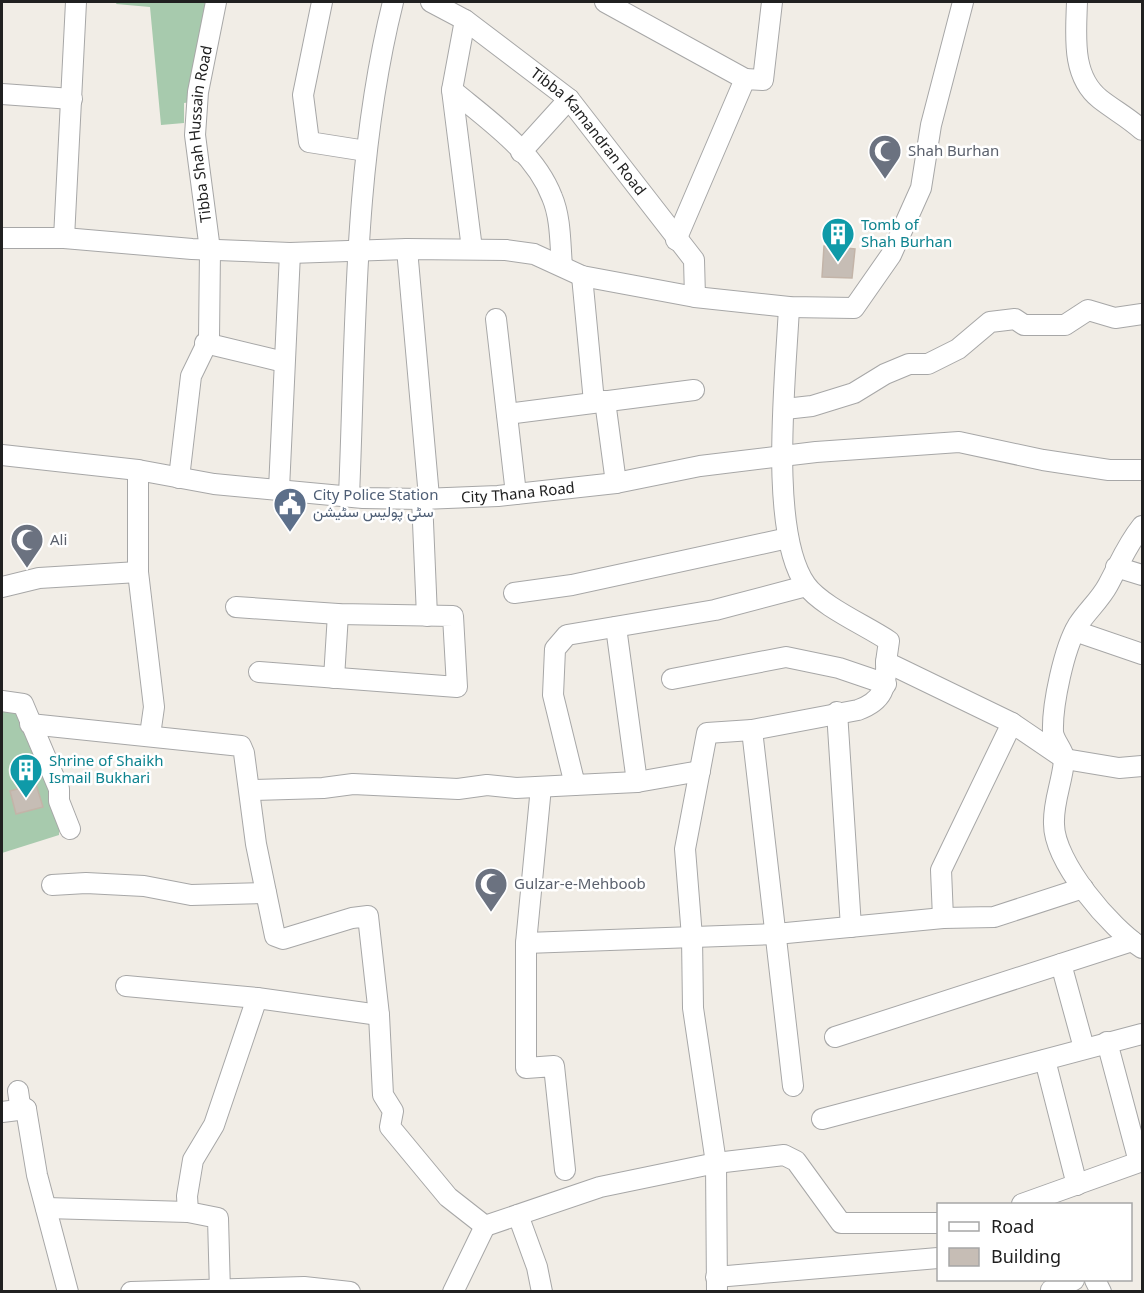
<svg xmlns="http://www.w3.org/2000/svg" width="1144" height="1293" font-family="'Noto Sans',Vazirmatn,sans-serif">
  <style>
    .cemetery { fill: #a7caad }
    .building { fill: #c6bdb5; stroke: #c3b4a8; stroke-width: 1.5 }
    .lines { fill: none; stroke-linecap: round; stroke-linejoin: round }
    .minor-casing { stroke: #a7a7a7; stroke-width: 22 }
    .minor { stroke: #fff; stroke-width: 20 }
    .labels { text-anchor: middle; stroke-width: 5; stroke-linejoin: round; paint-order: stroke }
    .street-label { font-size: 15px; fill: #202020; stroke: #fff }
    .worship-label { font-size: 15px; fill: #5b616d; stroke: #fff; text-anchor: start }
    .culture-label { font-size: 15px; fill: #0d838f; stroke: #fff; text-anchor: start }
    .service-label { font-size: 15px; fill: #4e5e75; stroke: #fff; text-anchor: start }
  </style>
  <rect width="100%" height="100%" fill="#f1ede6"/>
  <!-- cemetery -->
  <g class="cemetery">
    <polygon points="117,2 216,2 198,101 184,103 184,123 161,125 150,7 116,4"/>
    <polygon points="2,701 23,704 59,789 59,835 2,853"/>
  </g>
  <!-- building -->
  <g class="building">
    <polygon points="824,246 855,249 852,278 822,277"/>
    <polygon points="36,784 43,807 16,814 10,791"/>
  </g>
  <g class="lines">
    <!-- minor casing -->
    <g class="minor-casing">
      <g id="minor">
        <polyline points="322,2 303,95 309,142 366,151"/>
        <path id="s1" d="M431,2L465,20L569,99L694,260L695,297"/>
        <polyline points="605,2 745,79"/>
        <path d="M1077,2C1076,35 1071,76 1100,99C1114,110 1129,118 1142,130"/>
        <polyline points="465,20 452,90 472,249"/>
        <path d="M452,90C488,120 535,152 552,197C561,218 560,244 562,266"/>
        <polyline points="2,94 72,99"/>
        <polyline points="521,152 569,99"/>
        <polyline points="2,238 64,238 192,249 290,253 407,249 506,250 534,254 582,276 695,297 789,307 854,308 891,255 921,188 931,125 963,2"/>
        <polyline points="64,238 76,2"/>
        <polyline points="676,240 745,79 763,80 772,2"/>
        <polyline points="407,249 429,497"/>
        <polyline points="582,276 594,402"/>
        <path d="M789,307C786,374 768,532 806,585C821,606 867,626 889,641L886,662L1012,723L1065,759L1119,768L1142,766"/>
        <polyline points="496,319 516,494"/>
        <polyline points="205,343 284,362"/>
        <polyline points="605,401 616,483"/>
        <polyline points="785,409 812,406 854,393 885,374 909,364 928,364 958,349 990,322 1015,319 1024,325 1065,325 1088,310 1115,318 1142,314"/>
        <polyline points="507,414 694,390"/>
        <path id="s2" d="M2,455L138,470L214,484L363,498L422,499L498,496L616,483L700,466L816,452L959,442L1043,460L1109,470H1142"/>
        <polyline points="138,470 138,572 154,707 150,735"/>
        <path id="s3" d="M179,478L191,376L209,339L210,250L195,135L198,92L216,2"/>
        <polyline points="279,489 290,253"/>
        <path d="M349,496C356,331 353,162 393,2"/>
        <polyline points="422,499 427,616"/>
        <path d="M1142,526C1126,546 1120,563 1108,585C1100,600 1087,611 1078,625C1064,648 1052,705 1053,732C1054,742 1065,751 1064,761C1062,783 1053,802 1054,824C1054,862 1111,929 1142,948"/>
        <polyline points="1116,567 1142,575"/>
        <polyline points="2,587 39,578 138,572"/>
        <polyline points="514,593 572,585 788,538"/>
        <polyline points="236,607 338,614 453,616 457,687 259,672"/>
        <polyline points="616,627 637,782"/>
        <polyline points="1075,631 1142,654"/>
        <polyline points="334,678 338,614"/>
        <polyline points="672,679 786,657 839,668 886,684"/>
        <polyline points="2,701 23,704 59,789 59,801 70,829"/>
        <polyline points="837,712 851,927"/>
        <polyline points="30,724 241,746 244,753 256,844 275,936 283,939 352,918 368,916 379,1015 383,1095 393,1111 390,1127 448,1197 485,1226"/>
        <polyline points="752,730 793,1086"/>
        <polyline points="700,771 637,782 575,785 553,695 555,649 567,635 715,610 806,586"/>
        <polyline points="541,787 526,943 526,1068 554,1066 565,1170"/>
        <polyline points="251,790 323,788 353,784 458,789 487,785 516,788 575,785"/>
        <polyline points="52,885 86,883 144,886 191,895 266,893"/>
        <polyline points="943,918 941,870 1012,723"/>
        <polyline points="526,943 776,934 943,918 994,917 1083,888"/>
        <polyline points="1061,964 1084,1048"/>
        <polyline points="126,986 257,998 379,1015"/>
        <polyline points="835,1037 1132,941"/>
        <polyline points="1107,1042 1139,1162"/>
        <polyline points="1045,1060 1077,1185"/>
        <polyline points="18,1091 20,1105 26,1109 37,1175 68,1292"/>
        <polyline points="2,1112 26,1109"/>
        <polyline points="822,1119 1142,1034"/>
        <polyline points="1022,1204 1142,1161"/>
        <polyline points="46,1208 188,1212 218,1218 220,1292"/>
        <polyline points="188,1212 187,1196 193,1160 214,1125 257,998"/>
        <polyline points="518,1215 537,1267 542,1292"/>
        <polyline points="485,1226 600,1187 716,1163 784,1155 796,1161 841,1223 938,1223"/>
        <polyline points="716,1277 938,1258"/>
        <polyline points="1095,1280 1101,1292"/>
        <polyline points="1051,1290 1074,1280"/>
        <polyline points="131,1292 304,1287 350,1292"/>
        <polyline points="453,1292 485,1226"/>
        <path d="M717,1292L716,1163L693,1008L692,937L685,849L707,733L752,730L858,710C883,701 887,687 886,662"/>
      </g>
    </g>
    <!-- minor -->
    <use href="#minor" class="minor"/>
  </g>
  <!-- icons -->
  <defs>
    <g id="mosque-pin" transform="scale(1.725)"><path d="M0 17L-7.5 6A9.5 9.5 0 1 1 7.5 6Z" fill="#6b7280" stroke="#fff"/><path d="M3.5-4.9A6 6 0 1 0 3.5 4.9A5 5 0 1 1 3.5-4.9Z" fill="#fff"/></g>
    <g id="building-pin" transform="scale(1.725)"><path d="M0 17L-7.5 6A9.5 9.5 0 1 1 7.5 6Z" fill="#0f9aa8" stroke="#fff"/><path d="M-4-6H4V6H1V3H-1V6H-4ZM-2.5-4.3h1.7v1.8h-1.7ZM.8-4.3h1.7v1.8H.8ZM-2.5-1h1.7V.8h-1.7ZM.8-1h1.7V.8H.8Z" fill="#fff"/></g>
    <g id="civic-pin" transform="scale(1.725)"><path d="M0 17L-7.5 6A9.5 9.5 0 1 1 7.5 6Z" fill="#5c6f8a" stroke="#fff"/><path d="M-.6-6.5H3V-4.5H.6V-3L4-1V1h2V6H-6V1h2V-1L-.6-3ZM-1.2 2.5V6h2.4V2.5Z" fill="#fff"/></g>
  </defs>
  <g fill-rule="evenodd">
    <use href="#mosque-pin" x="885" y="151"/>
    <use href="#building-pin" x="838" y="234"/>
    <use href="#civic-pin" x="290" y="504"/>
    <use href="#mosque-pin" x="27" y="540"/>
    <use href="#building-pin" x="26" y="770"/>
    <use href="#mosque-pin" x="491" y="884"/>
  </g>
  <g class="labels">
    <!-- street labels -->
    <g class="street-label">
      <text dy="5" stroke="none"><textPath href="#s1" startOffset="206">Tibba Kamandran Road</textPath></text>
      <text dy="5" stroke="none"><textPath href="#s3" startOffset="350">Tibba Shah Hussain Road</textPath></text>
      <text dy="5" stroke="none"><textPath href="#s2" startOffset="519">City Thana Road</textPath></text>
    </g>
    <!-- worship labels -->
    <g class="worship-label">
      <text x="908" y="156">Shah Burhan</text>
      <text x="50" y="545">Ali</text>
      <text x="514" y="889">Gulzar-e-Mehboob</text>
    </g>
    <!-- culture labels -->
    <g class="culture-label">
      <text x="861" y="230">Tomb of<tspan x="861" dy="17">Shah Burhan</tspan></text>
      <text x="49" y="766">Shrine of Shaikh<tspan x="49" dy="17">Ismail Bukhari</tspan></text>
    </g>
    <!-- service labels -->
    <g class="service-label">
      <text x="313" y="500">City Police Station<tspan x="313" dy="17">سٹی پولیس سٹیشن</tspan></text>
    </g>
  </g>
  <!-- border -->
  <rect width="1144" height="1293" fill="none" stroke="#202020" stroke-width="6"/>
  <!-- legend -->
  <rect x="937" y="1203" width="195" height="78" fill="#ffffff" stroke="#a6a6a6" stroke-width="1.5"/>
  <rect x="949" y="1222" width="30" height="9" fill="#ffffff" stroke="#a6a6a6" stroke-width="1.5"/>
  <text x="991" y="1233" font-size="18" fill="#202020">Road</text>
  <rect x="949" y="1248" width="30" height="18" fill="#c6bdb5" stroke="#a6a6a6" stroke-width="1.5"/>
  <text x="991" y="1263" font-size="18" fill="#202020">Building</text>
</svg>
